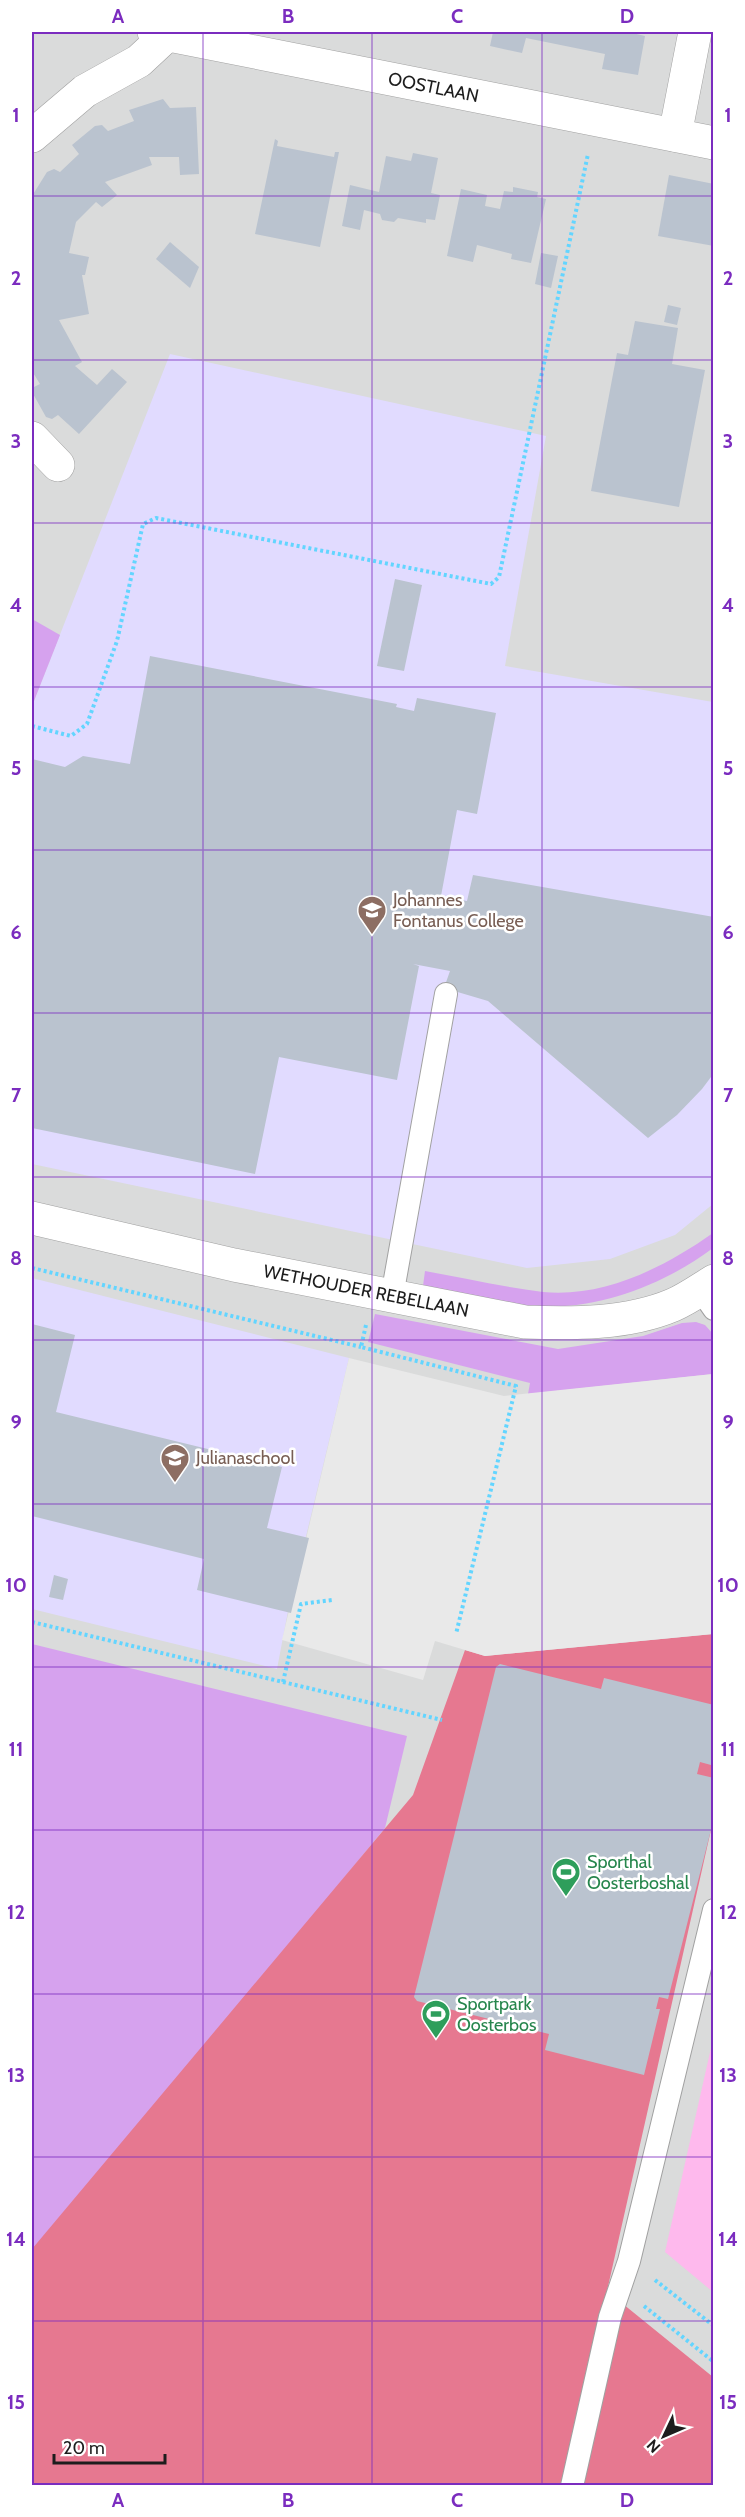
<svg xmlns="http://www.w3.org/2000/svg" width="745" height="2517" font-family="Cabin,sans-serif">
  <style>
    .residential { fill: #dadbdb }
    .education { fill: #e1dbff }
    .grass { fill: #d6a2ee }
    .park { fill: #feb9ed }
    .pitch { fill: #e67890 }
    .parking { fill: #e9e9e9 }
    .building { fill: #bac3cf }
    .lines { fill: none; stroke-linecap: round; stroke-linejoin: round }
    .service-casing { stroke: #a1a1a1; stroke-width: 24 }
    .minor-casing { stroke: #a1a1a1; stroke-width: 34 }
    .tertiary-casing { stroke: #a1a1a1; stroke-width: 34 }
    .path { stroke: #63d5ff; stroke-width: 4; stroke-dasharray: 3 3; stroke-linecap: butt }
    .service { stroke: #fff; stroke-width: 22 }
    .minor { stroke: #fff; stroke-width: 33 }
    .tertiary { stroke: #fff; stroke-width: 33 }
    .grid { fill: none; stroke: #7b2cbf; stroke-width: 1.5; stroke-opacity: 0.55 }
    .labels { text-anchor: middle; stroke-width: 5; stroke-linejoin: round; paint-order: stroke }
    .street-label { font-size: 18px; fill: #1d1d1d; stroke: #fff }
    .education-label { font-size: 18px; fill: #785e54; stroke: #fff; text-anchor: start }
    .leisure-label { font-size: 18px; fill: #27864d; stroke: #fff; text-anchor: start }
    .neatline { fill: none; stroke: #7b2cbf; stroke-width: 2 }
    .grid-label { font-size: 20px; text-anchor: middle; font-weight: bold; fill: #7b2cbf }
  </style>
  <rect width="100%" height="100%" fill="#e1e4ef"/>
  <!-- residential -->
  <rect class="residential" x="32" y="32" width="681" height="2453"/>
  <!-- education -->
  <g class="education">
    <polygon points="170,354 546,436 505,666 713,702 713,1204 675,1235 610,1259 527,1268 32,1164 32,706"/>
    <polygon points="32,1278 349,1358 288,1611 277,1669 32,1609"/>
  </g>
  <!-- grass -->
  <g class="grass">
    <polygon points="32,619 60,635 32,706"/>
    <path d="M713,1233V1248C666,1283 610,1305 551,1307C509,1309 464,1294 423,1286L425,1271C464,1278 503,1287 543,1292C604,1298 665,1267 713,1233Z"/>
    <polygon points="375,1314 558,1349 643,1336 682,1323 696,1322 705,1325 713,1334 713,1374 528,1394 530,1383 368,1342"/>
    <polygon points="32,1644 407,1736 385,1828 32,2258"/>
  </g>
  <!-- park -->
  <polygon class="park" points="713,2039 714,2292 713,2292 665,2252"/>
  <!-- pitch -->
  <polygon class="pitch" points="713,1634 713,1821 607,2291 713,2377 713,2485 32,2486 32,2249 413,1795 465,1650 485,1656"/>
  <!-- parking -->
  <polygon class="parking" points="349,1358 504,1396 713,1374 713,1634 485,1656 435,1641 423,1680 282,1640"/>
  <!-- building -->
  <g class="building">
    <polygon points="493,32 628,32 645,36 638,75 602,69 605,54 526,38 522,53 490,46"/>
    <polygon points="163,99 170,108 196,107 199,174 180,175 179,157 149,157 152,165 105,182 117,195 102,207 96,202 76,222 69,253 89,257 85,275 82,275 89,314 59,320 82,362 75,366 97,385 112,369 127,382 79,434 58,415 52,419 46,417 32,392 32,388 40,384 32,371 32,196 47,172 54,169 60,172 79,154 72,145 95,126 102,125 108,131 134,121 129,110"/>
    <polygon points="275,139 278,141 277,146 334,157 335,152 339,152 320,247 255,234"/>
    <polygon points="413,153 438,158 431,193 440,195 435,220 426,219 426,223 398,218 394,222 382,220 380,214 364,210 360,230 342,226 350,185 379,192 386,156 411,161"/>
    <polygon points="669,175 714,184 714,246 658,236"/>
    <polygon points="513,187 538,192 537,197 546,199 531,263 511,259 512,254 477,245 473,262 447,256 461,189 487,195 485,206 500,209 504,191 513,192"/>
    <polygon points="170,242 199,267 190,288 156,259"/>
    <polygon points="541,253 558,256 551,288 535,284"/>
    <polygon points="668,305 681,308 677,325 664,322"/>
    <polygon points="635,321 678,328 672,364 705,370 679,507 591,491 617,353 628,355"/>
    <polygon points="395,579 422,585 404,671 377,666"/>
    <polygon points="150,656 397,704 396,707 414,711 417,698 496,713 477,814 457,810 441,896 467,901 473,875 714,917 714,1073 702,1089 677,1115 648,1138 488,1001 444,988 450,971 413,964 419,966 397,1080 279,1057 255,1174 32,1128 32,759 65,767 83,756 130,764"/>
    <polygon points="32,1324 75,1335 56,1412 282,1467 267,1528 309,1538 291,1613 197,1590 204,1559 32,1516"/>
    <polygon points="54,1575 68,1579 63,1600 49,1597"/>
    <polygon points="500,1664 601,1689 604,1678 714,1705 714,1754 711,1765 700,1762 697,1774 714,1778 714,1818 668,1999 659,1997 656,2009 660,2009 644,2075 545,2050 549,2034 417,2001 414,1997 496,1667"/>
  </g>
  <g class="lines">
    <!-- service casing -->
    <g class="service-casing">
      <g id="service">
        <polyline points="700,1289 714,1309"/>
        <polyline points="392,1296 446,994"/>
        <polyline points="572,2486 610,2317 629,2261 714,1910"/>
      </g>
    </g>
    <!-- minor casing -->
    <g class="minor-casing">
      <g id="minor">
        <path id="s1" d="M154,32L714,143"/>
        <polyline points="675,135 695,32"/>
        <polyline points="32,136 85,91 139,61 168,34"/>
        <polyline points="32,438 58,465"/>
      </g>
    </g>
    <!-- tertiary casing -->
    <g class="tertiary-casing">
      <g id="tertiary">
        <path id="s2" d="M32,1218L234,1265L525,1322C573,1324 628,1324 673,1305C687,1299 701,1289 714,1281"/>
      </g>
    </g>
    <!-- path -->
    <g class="path">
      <polyline points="32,726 71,736 87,724 117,641 143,524 156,518 491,584 499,577 588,154"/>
      <polyline points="32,1268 361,1347"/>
      <polyline points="366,1325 361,1347 516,1386 456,1634"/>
      <polyline points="32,1622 442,1720"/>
      <polyline points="283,1682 301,1604 332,1600"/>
      <polyline points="655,2280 714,2326"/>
      <polyline points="644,2306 714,2362"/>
    </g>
    <!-- service -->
    <use href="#service" class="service"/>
    <!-- minor -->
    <use href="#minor" class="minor"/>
    <!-- tertiary -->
    <use href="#tertiary" class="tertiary"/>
  </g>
  <!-- grid -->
  <path class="grid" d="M203,32V2486M372,32V2486M542,32V2486M32,196H714M32,360H714M32,523H714M32,687H714M32,850H714M32,1013H714M32,1177H714M32,1340H714M32,1504H714M32,1667H714M32,1830H714M32,1994H714M32,2157H714M32,2321H714"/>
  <!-- icons -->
  <defs>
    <g id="school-pin" transform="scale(1.5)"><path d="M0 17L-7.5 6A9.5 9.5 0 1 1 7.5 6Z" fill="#8d6e63" stroke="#fff"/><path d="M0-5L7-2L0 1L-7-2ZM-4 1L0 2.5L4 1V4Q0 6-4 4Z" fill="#fff"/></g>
    <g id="stadium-pin" transform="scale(1.5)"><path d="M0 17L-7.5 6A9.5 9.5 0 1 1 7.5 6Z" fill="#2e9e5b" stroke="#fff"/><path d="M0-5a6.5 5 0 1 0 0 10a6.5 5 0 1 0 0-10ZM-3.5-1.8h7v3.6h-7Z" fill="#fff"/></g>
  </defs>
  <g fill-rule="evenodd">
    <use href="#school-pin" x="372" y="910"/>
    <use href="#school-pin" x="175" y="1458"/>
    <use href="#stadium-pin" x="566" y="1872"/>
    <use href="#stadium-pin" x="436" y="2014"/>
  </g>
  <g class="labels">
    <!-- street labels -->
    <g class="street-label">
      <text dy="6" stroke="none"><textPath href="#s1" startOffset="285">OOSTLAAN</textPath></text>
      <text dy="6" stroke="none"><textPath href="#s2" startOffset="342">WETHOUDER REBELLAAN</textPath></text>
    </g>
    <!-- education labels -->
    <g class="education-label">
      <text x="393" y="906">Johannes<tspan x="393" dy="21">Fontanus College</tspan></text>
      <text x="196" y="1464">Julianaschool</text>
    </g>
    <!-- leisure labels -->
    <g class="leisure-label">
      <text x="587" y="1868">Sporthal<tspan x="587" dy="21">Oosterboshal</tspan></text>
      <text x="457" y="2010">Sportpark<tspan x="457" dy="21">Oosterbos</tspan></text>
    </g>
  </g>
  <!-- border -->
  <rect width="745" height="2517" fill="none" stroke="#ffffff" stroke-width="66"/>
  <!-- north arrow -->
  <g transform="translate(664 2436) rotate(226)" stroke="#ffffff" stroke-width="4.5" paint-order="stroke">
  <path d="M0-4.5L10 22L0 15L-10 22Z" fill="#1d1d1d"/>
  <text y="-9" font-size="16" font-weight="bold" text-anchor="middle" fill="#1d1d1d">N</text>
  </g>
  <!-- scale -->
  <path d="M54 2454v9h111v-9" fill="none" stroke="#1d1d1d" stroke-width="3"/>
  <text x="63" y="2454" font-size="18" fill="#1d1d1d" stroke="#ffffff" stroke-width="4.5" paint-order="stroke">20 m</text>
  <rect x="33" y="33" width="679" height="2451" class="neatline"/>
  <g class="grid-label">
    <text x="118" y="23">A</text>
    <text x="288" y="23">B</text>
    <text x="457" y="23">C</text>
    <text x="627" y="23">D</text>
    <text x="16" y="122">1</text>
    <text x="728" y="122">1</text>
    <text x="16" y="285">2</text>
    <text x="728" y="285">2</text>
    <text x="16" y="448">3</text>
    <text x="728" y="448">3</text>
    <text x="16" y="612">4</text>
    <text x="728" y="612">4</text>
    <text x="16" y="775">5</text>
    <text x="728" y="775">5</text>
    <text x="16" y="939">6</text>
    <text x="728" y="939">6</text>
    <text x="16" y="1102">7</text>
    <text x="728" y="1102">7</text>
    <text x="16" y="1265">8</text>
    <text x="728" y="1265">8</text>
    <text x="16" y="1429">9</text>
    <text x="728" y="1429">9</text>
    <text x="16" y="1592">10</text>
    <text x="728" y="1592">10</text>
    <text x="16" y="1756">11</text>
    <text x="728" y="1756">11</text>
    <text x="16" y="1919">12</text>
    <text x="728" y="1919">12</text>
    <text x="16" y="2082">13</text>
    <text x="728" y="2082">13</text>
    <text x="16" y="2246">14</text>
    <text x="728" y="2246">14</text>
    <text x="16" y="2409">15</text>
    <text x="728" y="2409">15</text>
    <text x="118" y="2507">A</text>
    <text x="288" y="2507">B</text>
    <text x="457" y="2507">C</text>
    <text x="627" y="2507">D</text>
  </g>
</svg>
